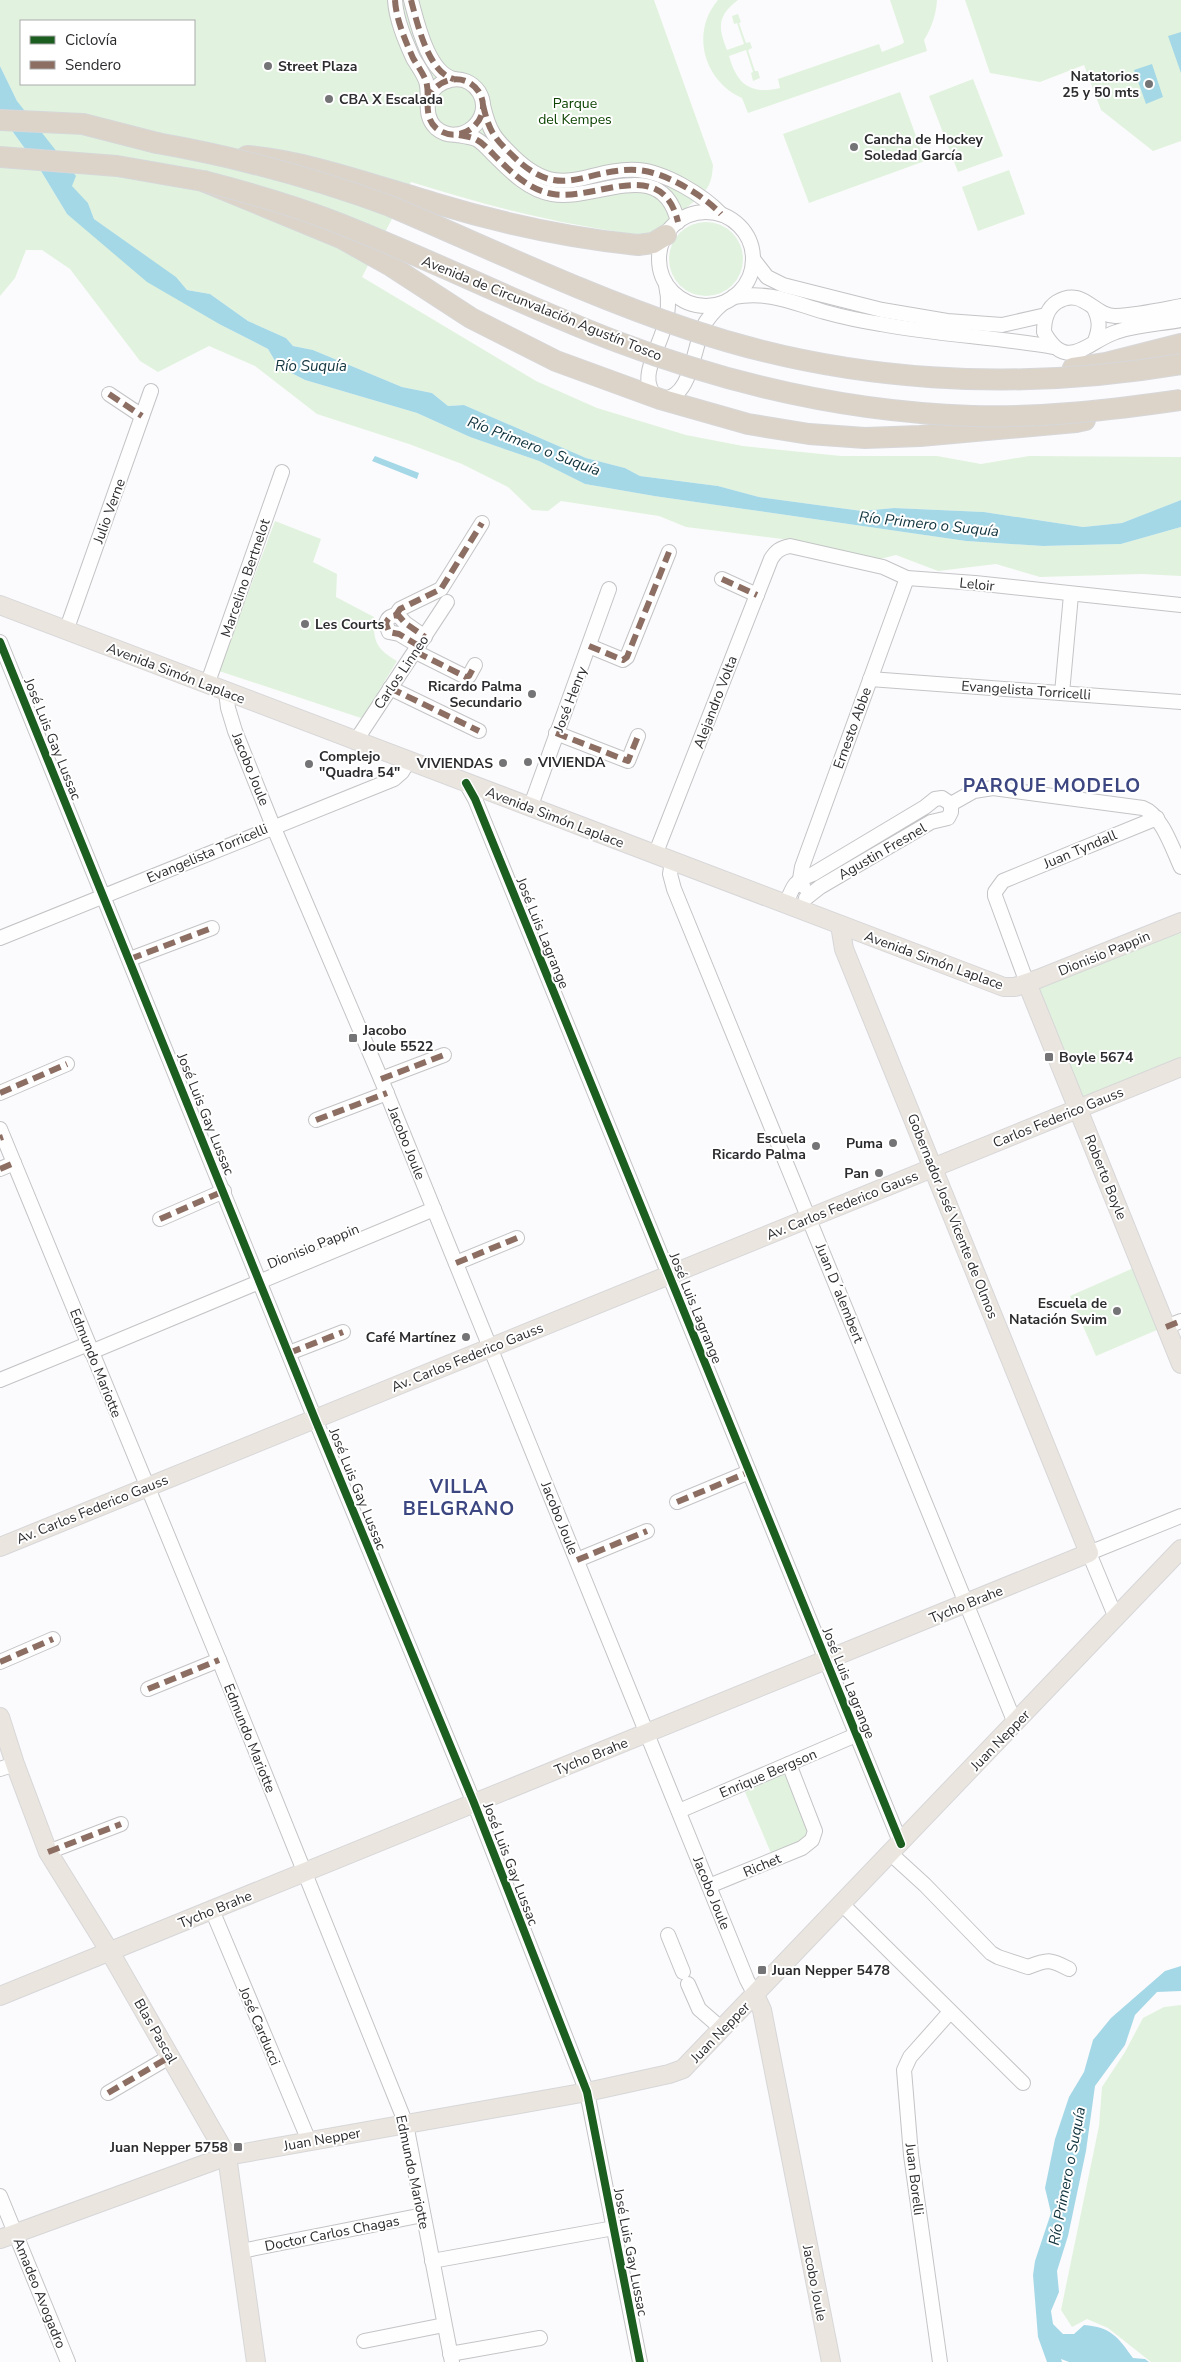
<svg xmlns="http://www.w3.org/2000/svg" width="1181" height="2362" font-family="'Nunito Sans',sans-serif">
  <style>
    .green { fill: #e1f3de; fill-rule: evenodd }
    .water { fill: #a5d8e7 }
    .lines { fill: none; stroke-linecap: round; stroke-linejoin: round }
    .minor-casing { stroke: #c4c4c6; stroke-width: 16 }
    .major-casing { stroke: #d7d7d9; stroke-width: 20 }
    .highway-casing { stroke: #d7d7d9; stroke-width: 22 }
    .minor { stroke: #fefeff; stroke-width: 14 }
    .major { stroke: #eae5de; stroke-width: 18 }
    .highway { stroke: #dcd4c9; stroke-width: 20 }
    .highway-bridge-casing { stroke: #d7d7d9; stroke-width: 22; stroke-linecap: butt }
    .highway-bridge { stroke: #dcd4c9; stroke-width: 20 }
    .quiet { stroke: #8d6e63; stroke-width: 6; stroke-dasharray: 12 6; stroke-linecap: butt }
    .cycleway-casing { stroke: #fff; stroke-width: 11 }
    .cycleway { stroke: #1b5e20; stroke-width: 8 }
    .poi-dot { fill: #747477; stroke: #fff; stroke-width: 2 }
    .labels { text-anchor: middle; stroke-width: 4; stroke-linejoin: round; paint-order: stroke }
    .poi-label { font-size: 14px; font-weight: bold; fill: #2c2c2f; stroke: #fff; text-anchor: start }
    .park-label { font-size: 14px; fill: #0c4401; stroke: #fff }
    .street-label { font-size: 14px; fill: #2c2c2f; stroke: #fff }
    .water-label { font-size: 15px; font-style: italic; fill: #10333d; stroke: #fff }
    .district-label { font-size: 19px; font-weight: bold; letter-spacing: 1px; fill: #3c4681; stroke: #fff }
  </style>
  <rect width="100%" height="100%" fill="#fbfbfd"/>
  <!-- green -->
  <g class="green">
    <path d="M0,0H654L713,165C712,177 711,185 702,195L652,236C570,227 490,207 411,182L362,277L536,381L597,408L686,435L743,446L841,456H937L981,464L1029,456L1181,457V500L1122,523L1083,527L984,512L894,508L862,511L759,497L718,486L640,476L625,468L586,458L464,405L448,406L432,393L402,387L313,350L293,346L286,338L248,321L210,294L187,290L175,277L94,219L88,203L71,186L38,130L17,101L0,66ZM21,21H194V84H21Z"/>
    <path d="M718,0H738C717,16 718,27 727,50L744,44L737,23L734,24L732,16L738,14L741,22L739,23L746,43L750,42L752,48L748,50L755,71H758L760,78L753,81L751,73L753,72L746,50L729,56C737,84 750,95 780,88L778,79L879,44L882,52L902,44L904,42L890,0H937C936,15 932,27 924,40L927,51L748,113L742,98C704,81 690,33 718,0Z"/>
    <polygon points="965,0 1181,0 1181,141 1153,151 1101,110 1084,65 1040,82 990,73"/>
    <polygon points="973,79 1003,156 958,172 929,96"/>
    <polygon points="900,92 925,161 809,203 783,134"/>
    <polygon points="0,114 41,171 67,214 221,325 268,349 278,366 305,380 417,413 470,437 539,461 585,484 654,496 966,541 1043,546 1121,544 1181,527 1181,576 1142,574 1040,577 996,564 938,571 896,555 868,562 807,542 686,527 659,516 561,501 548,511 532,510 508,487 462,464 409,444 317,414 255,366 209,346 158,372 140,361 70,269 42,250 26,250 15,278 0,296"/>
    <polygon points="1009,170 1025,214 978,231 962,187"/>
    <circle cx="706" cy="259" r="37"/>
    <path d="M275,521L321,539L313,562L337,574L336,597L374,617C373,641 376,649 397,661L364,715L361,718L219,671Z"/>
    <polygon points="1181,931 1181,1058 1082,1097 1038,989"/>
    <polygon points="1138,1266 1164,1327 1096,1356 1070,1296"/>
    <polygon points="784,1774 810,1830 804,1841 771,1853 745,1792"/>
    <polygon points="1181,2005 1181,2362 1151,2362 1108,2328 1087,2319 1072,2327 1061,2310 1099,2126 1102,2087 1125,2052 1143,2018 1164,2007"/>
  </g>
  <!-- water -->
  <g class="water">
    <polygon points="1181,32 1181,73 1168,36"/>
    <polygon points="1152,64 1163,97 1146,104 1134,70"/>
    <polygon points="0,66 17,101 76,176 72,186 88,203 94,219 176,277 187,290 210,294 248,321 286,338 293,346 313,350 402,387 432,393 448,406 464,405 586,458 625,468 640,476 718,486 759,497 862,511 894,508 984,512 1083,527 1122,523 1181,500 1181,527 1121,544 1043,546 966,541 654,496 585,484 539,461 470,437 417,413 305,380 278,366 268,349 221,325 147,282 67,214 41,171 0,114"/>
    <polygon points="375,456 419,473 417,479 372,461"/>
    <path d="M1181,1966V1991L1157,1992L1135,2015L1125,2045L1095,2086L1086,2151L1068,2236L1057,2271L1059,2292L1051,2311L1053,2324L1063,2334H1074L1084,2325C1111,2327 1118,2337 1133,2358L1145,2359L1149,2362H1069L1061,2359L1062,2362H1047L1038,2337L1033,2275L1035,2261L1051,2213L1045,2188L1055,2139L1069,2097L1084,2072L1093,2040L1111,2018L1165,1971Z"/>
  </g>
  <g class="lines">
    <!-- minor casing -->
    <g class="minor-casing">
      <g id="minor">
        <path d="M395,0C396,19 405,40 413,58C417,65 423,73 426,81C431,97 422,115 436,128C460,148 495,119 479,92C465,71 436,78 428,99"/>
        <path d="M411,0C417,22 428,73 454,79"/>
        <path d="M483,105C489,131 494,138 513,156C562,204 585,167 638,170C665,172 703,195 721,214"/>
        <path d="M457,135C463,136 470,137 476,139C482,142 488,149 493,154C510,171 528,190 552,194C596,202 662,154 678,222"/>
        <circle cx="706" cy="259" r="47"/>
        <polyline points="753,259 767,277 783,285 882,310 947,321 1002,325 1046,315"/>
        <path d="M666,285C670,301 668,316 663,331C657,352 635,384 660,399C691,401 693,350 703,327C708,317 715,310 723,303"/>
        <path d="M733,297C771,291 790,302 825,312C843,317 862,321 881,324C939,335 997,337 1054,347"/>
        <path d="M1181,306C1160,310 1138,315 1116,316C1094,317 1083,286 1057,302C1046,309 1044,321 1044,332C1067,374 1088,341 1116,332C1136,325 1160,324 1181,320"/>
        <path d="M1094,308C1100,320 1100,328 1095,341"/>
        <polyline points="109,394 142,416"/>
        <polyline points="722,579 757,595"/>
        <polyline points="396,615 400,609 441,589 482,523"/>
        <polyline points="66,631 151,391"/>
        <polyline points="0,642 315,1419 474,1803 587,2092 640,2362"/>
        <path d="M419,646L399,634L389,632L386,624C387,618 392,614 399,616L405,623L425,637"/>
        <polyline points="589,646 623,660 627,657 669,552"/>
        <polyline points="416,652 466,677 469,676 475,665"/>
        <polyline points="870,679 1181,702"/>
        <polyline points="207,685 282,472"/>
        <polyline points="390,688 479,731"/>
        <polyline points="226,692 228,708 235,731 273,826 381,1079 747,1980 755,1995"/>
        <polyline points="1062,693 1071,595"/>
        <polyline points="556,733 628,761 638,736"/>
        <polyline points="355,742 447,602"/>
        <polyline points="466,783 475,799 901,1844"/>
        <path d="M951,804L974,791L993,788L1143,808C1162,815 1173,850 1181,867"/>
        <polyline points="530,808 609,589"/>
        <path d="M655,855L771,559C776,551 780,548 790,546L883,567L907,578L975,583L1181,605"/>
        <polyline points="672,861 670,874 674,889 1015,1723"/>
        <polyline points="803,886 800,879 802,867 907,578"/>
        <path d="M786,904C793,886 794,881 813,874L925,807L935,799L942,798L951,804V812L948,818L931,822L820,887L806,898"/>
        <polyline points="0,938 394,779 402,772 408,762"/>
        <polyline points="130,959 212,928"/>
        <polyline points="1027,983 995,896 995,892 1003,881 1157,818"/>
        <polyline points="381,1079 444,1055"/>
        <polyline points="0,1093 67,1064"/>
        <polyline points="316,1120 387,1093"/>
        <polyline points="0,1129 219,1660 406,2124 452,2362"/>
        <polyline points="0,1169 14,1163"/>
        <polyline points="160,1219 224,1191"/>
        <polyline points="456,1263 517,1238"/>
        <polyline points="1166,1327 1181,1321"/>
        <polyline points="91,1352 434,1209"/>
        <polyline points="289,1353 343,1332"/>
        <polyline points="0,1380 88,1344"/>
        <polyline points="677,1502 749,1472"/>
        <polyline points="577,1560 647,1531"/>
        <polyline points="1116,1618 1089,1553 1181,1516"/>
        <polyline points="0,1662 53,1639"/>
        <polyline points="148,1689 219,1660"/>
        <polyline points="0,1769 15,1764"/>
        <polyline points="679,1811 856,1735"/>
        <polyline points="48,1852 121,1824"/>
        <path d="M891,1854L925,1885L991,1953L998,1957L1028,1967C1048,1959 1050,1959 1069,1969"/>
        <polyline points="709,1886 802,1848 812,1840 815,1831 789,1764"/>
        <polyline points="842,1904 1023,2083"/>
        <polyline points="212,1910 309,2141"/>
        <polyline points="668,1935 683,1972"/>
        <polyline points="688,1984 699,2009 722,2029"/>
        <polyline points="108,2093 171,2056"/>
        <polyline points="0,2196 68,2362"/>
        <polyline points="241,2251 423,2215"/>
        <polyline points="432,2261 614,2228"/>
        <polyline points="364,2341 444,2325"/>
        <polyline points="450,2354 540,2338"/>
        <polyline points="940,2362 911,2155 904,2070 910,2057 950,2012"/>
      </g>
    </g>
    <!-- major casing -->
    <g class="major-casing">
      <g id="major">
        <polyline points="0,605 1004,987 1015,987 1038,979 1181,922"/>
        <polyline points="1027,983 1181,1364"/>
        <polyline points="0,1547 1181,1067"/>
        <polyline points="0,1717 15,1764 48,1852 110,1952 227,2156 256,2362"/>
        <polyline points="755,1995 762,2010 831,2362"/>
        <polyline points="0,1996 1089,1553 844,949 840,925"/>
        <polyline points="0,2239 227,2156 587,2092 669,2074 683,2069 1181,1549"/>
      </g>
    </g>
    <!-- highway casing -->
    <g class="highway-casing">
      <g id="highway">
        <polyline points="0,120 83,124 157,143"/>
        <path d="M247,156C307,161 375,186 434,203C500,223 569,238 638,245L653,243L666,235"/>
        <polyline points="0,157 117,166 203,181 341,238 391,266 471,318 556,361 660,399 748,424 809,434 865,438 920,436 1076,422 1085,420"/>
        <polyline points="1073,368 1106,363 1181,344"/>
      </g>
    </g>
    <!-- minor -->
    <use href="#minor" class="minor"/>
    <!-- major -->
    <use href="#major" class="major"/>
    <!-- highway -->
    <use href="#highway" class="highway"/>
    <!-- highway-bridge casing -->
    <g class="highway-bridge-casing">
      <g id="highway-bridge">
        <path d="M157,143C237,157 314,178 390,206C489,248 586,295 688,329C847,383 1016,392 1181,364"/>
        <path d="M203,181C246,192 288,204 330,220C427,257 520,305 618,342C731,385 850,412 972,416C1042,418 1112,410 1181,400"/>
      </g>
    </g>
    <!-- highway-bridge -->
    <use href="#highway-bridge" class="highway-bridge"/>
    <!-- quiet -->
    <g class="quiet">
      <path d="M395,0C396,19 405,40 413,58C417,65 423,73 426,81C431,97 422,115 436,128C460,148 495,119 479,92C465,71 436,78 428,99"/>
      <path d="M411,0C417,22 428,73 454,79"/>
      <path d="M483,105C489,131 494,138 513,156C562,204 585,167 638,170C665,172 703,195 721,214"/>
      <path d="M459,135C464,136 472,137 477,140C483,143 489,150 494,155C511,172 529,190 553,194C597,201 662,155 678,222"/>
      <polyline points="109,394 142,416"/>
      <polyline points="722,579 757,595"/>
      <polyline points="396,615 400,609 441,589 482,523"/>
      <path d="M419,646L399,634L389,632L386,624C387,618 392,614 399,616L405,623L425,637"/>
      <polyline points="589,646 623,660 627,657 669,552"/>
      <polyline points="416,652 466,677 469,676 475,665"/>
      <polyline points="390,688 479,731"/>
      <polyline points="556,733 628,761 638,736"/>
      <polyline points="130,959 212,928"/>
      <polyline points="381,1079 444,1055"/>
      <polyline points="0,1093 67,1064"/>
      <polyline points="316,1120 387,1093"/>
      <polyline points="0,1138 3,1137"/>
      <polyline points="0,1169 14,1163"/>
      <polyline points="160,1219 224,1191"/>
      <polyline points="456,1263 517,1238"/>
      <polyline points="1166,1327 1181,1321"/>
      <polyline points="289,1353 343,1332"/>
      <polyline points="677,1502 749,1472"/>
      <polyline points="577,1560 647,1531"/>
      <polyline points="0,1662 53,1639"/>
      <polyline points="148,1689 219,1660"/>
      <polyline points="48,1852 121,1824"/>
      <polyline points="108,2093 171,2056"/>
    </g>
    <!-- cycleway casing -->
    <g class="cycleway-casing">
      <g id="cycleway">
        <polyline points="0,642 315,1419 474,1803 587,2092 640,2362"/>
        <polyline points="466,783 475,799 901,1844"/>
      </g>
    </g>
    <!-- cycleway -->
    <use href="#cycleway" class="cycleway"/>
  </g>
  <!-- markers -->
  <g class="poi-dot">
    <circle cx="268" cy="66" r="5"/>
    <circle cx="1149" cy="84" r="5"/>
    <circle cx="329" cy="99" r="5"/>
    <circle cx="854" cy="147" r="5"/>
    <circle cx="305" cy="624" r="5"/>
    <circle cx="532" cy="694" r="5"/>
    <circle cx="528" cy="762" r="5"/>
    <circle cx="503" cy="763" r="5"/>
    <circle cx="309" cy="764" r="5"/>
    <rect x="348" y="1033" width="10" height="10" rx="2.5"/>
    <rect x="1044" y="1052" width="10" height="10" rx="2.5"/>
    <circle cx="893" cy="1143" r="5"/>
    <circle cx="816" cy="1146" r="5"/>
    <circle cx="879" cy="1173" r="5"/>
    <circle cx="1117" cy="1311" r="5"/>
    <circle cx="466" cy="1337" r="5"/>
    <rect x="757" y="1965" width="10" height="10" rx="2.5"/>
    <rect x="233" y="2142" width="10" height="10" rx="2.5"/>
  </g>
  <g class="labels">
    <!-- poi labels -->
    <g class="poi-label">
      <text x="278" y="71">Street Plaza</text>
      <text x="1139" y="81" text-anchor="end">Natatorios<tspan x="1139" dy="16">25 y 50 mts</tspan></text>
      <text x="339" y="104">CBA X Escalada</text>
      <text x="864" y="144">Cancha de Hockey<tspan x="864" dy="16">Soledad García</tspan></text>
      <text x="315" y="629">Les Courts</text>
      <text x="522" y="691" text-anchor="end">Ricardo Palma<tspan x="522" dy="16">Secundario</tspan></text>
      <text x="319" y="761">Complejo<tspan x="319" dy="16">"Quadra 54"</tspan></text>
      <text x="538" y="767">VIVIENDA</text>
      <text x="493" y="768" text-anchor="end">VIVIENDAS</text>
      <text x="363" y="1035">Jacobo<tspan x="363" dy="16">Joule 5522</tspan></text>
      <text x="1059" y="1062">Boyle 5674</text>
      <text x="806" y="1143" text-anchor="end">Escuela<tspan x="806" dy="16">Ricardo Palma</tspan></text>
      <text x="883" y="1148" text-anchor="end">Puma</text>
      <text x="869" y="1178" text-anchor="end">Pan</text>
      <text x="1107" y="1308" text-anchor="end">Escuela de<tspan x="1107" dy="16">Natación Swim</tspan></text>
      <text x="456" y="1342" text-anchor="end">Café Martínez</text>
      <text x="772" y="1975">Juan Nepper 5478</text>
      <text x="228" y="2152" text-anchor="end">Juan Nepper 5758</text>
    </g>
    <!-- park labels -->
    <g class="park-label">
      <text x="575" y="108">Parque<tspan x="575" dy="16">del Kempes</tspan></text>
    </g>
    <!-- street labels -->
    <g class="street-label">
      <text transform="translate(542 308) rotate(22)" y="5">Avenida de Circunvalación Agustín Tosco</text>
      <text transform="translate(109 511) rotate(-70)" y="5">Julio Verne</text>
      <text transform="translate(245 578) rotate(-71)" y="5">Marcelino Bertnelot</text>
      <text transform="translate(977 584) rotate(6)" y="5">Leloir</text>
      <text transform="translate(401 672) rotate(-56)" y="5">Carlos Linneo</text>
      <text transform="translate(176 673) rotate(21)" y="5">Avenida Simón Laplace</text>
      <text transform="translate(1026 690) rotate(4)" y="5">Evangelista Torricelli</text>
      <text transform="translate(570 699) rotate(-69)" y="5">José Henry</text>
      <text transform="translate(715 702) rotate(-69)" y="5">Alejandro Volta</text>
      <text transform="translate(852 728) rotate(-70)" y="5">Ernesto Abbe</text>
      <text transform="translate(53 739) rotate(68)" y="5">José Luis Gay Lussac</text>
      <text transform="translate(251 769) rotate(68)" y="5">Jacobo Joule</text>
      <text transform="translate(555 817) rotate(21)" y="5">Avenida Simón Laplace</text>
      <text transform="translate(1080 849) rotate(-23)" y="5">Juan Tyndall</text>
      <text transform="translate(882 851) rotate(-30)" y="5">Agustin Fresnel</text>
      <text transform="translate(207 853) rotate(-23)" y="5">Evangelista Torricelli</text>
      <text transform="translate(543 933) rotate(68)" y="5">José Luis Lagrange</text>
      <text transform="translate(1104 953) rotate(-22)" y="5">Dionisio Pappin</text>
      <text transform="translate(934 960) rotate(20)" y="5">Avenida Simón Laplace</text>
      <text transform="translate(206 1114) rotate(68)" y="5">José Luis Gay Lussac</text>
      <text transform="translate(1058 1117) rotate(-22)" y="5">Carlos Federico Gauss</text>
      <text transform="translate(407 1143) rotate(68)" y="5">Jacobo Joule</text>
      <text transform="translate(1106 1177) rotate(68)" y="5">Roberto Boyle</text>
      <text transform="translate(842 1205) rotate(-22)" y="5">Av. Carlos Federico Gauss</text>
      <text transform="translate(953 1216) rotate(68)" y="5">Gobernador José Vicente de Olmos</text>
      <text transform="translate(313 1246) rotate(-22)" y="5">Dionisio Pappin</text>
      <text transform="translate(840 1293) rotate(68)" y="5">Juan D´alembert</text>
      <text transform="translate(696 1308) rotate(68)" y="5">José Luis Lagrange</text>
      <text transform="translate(467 1357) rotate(-22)" y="5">Av. Carlos Federico Gauss</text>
      <text transform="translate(96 1363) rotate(68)" y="5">Edmundo Mariotte</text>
      <text transform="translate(358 1489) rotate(68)" y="5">José Luis Gay Lussac</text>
      <text transform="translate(92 1509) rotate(-22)" y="5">Av. Carlos Federico Gauss</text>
      <text transform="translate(560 1518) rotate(68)" y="5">Jacobo Joule</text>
      <text transform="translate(966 1604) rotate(-22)" y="5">Tycho Brahe</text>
      <text transform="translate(849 1683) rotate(68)" y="5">José Luis Lagrange</text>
      <text transform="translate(250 1738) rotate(68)" y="5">Edmundo Mariotte</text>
      <text transform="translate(1000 1740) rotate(-46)" y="5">Juan Nepper</text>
      <text transform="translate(591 1756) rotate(-22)" y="5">Tycho Brahe</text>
      <text transform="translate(768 1773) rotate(-23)" y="5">Enrique Bergson</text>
      <text transform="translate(511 1864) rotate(69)" y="5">José Luis Gay Lussac</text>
      <text transform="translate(762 1865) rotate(-23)" y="5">Richet</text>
      <text transform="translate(712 1893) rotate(68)" y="5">Jacobo Joule</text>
      <text transform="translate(215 1909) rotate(-22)" y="5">Tycho Brahe</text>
      <text transform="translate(260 2026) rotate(67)" y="5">José Carducci</text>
      <text transform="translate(156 2031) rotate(60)" y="5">Blas Pascal</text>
      <text transform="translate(720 2032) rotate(-46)" y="5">Juan Nepper</text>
      <text transform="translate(322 2139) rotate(-10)" y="5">Juan Nepper</text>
      <text transform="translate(413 2172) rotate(78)" y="5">Edmundo Mariotte</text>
      <text transform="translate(915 2179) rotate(83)" y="5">Juan Borelli</text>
      <text transform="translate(332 2233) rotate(-11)" y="5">Doctor Carlos Chagas</text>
      <text transform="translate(631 2252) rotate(79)" y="5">José Luis Gay Lussac</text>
      <text transform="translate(815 2283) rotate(79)" y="5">Jacobo Joule</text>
      <text transform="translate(40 2293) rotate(68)" y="5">Amadeo Avogadro</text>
    </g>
    <!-- water labels -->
    <g class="water-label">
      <text x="311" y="371">Río Suquía</text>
      <text transform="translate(534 446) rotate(21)" y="5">Río Primero o Suquía</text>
      <text transform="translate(929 524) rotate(6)" y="5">Río Primero o Suquía</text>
      <text transform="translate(1067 2176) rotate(-79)" y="5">Río Primero o Suquía</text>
    </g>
    <!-- district labels -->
    <g class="district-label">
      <text x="1052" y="792">PARQUE MODELO</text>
      <text x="459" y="1493">VILLA<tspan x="459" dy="22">BELGRANO</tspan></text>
    </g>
  </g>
  <!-- legend -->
  <rect x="20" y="20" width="175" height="65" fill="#ffffff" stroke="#ababac"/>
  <rect x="30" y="36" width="25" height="8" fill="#1b5e20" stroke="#ababac"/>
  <text x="65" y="45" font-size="15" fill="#2c2c2f">Ciclovía</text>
  <rect x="30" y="61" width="25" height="8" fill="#8d6e63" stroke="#ababac"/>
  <text x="65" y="70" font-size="15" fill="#2c2c2f">Sendero</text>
</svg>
